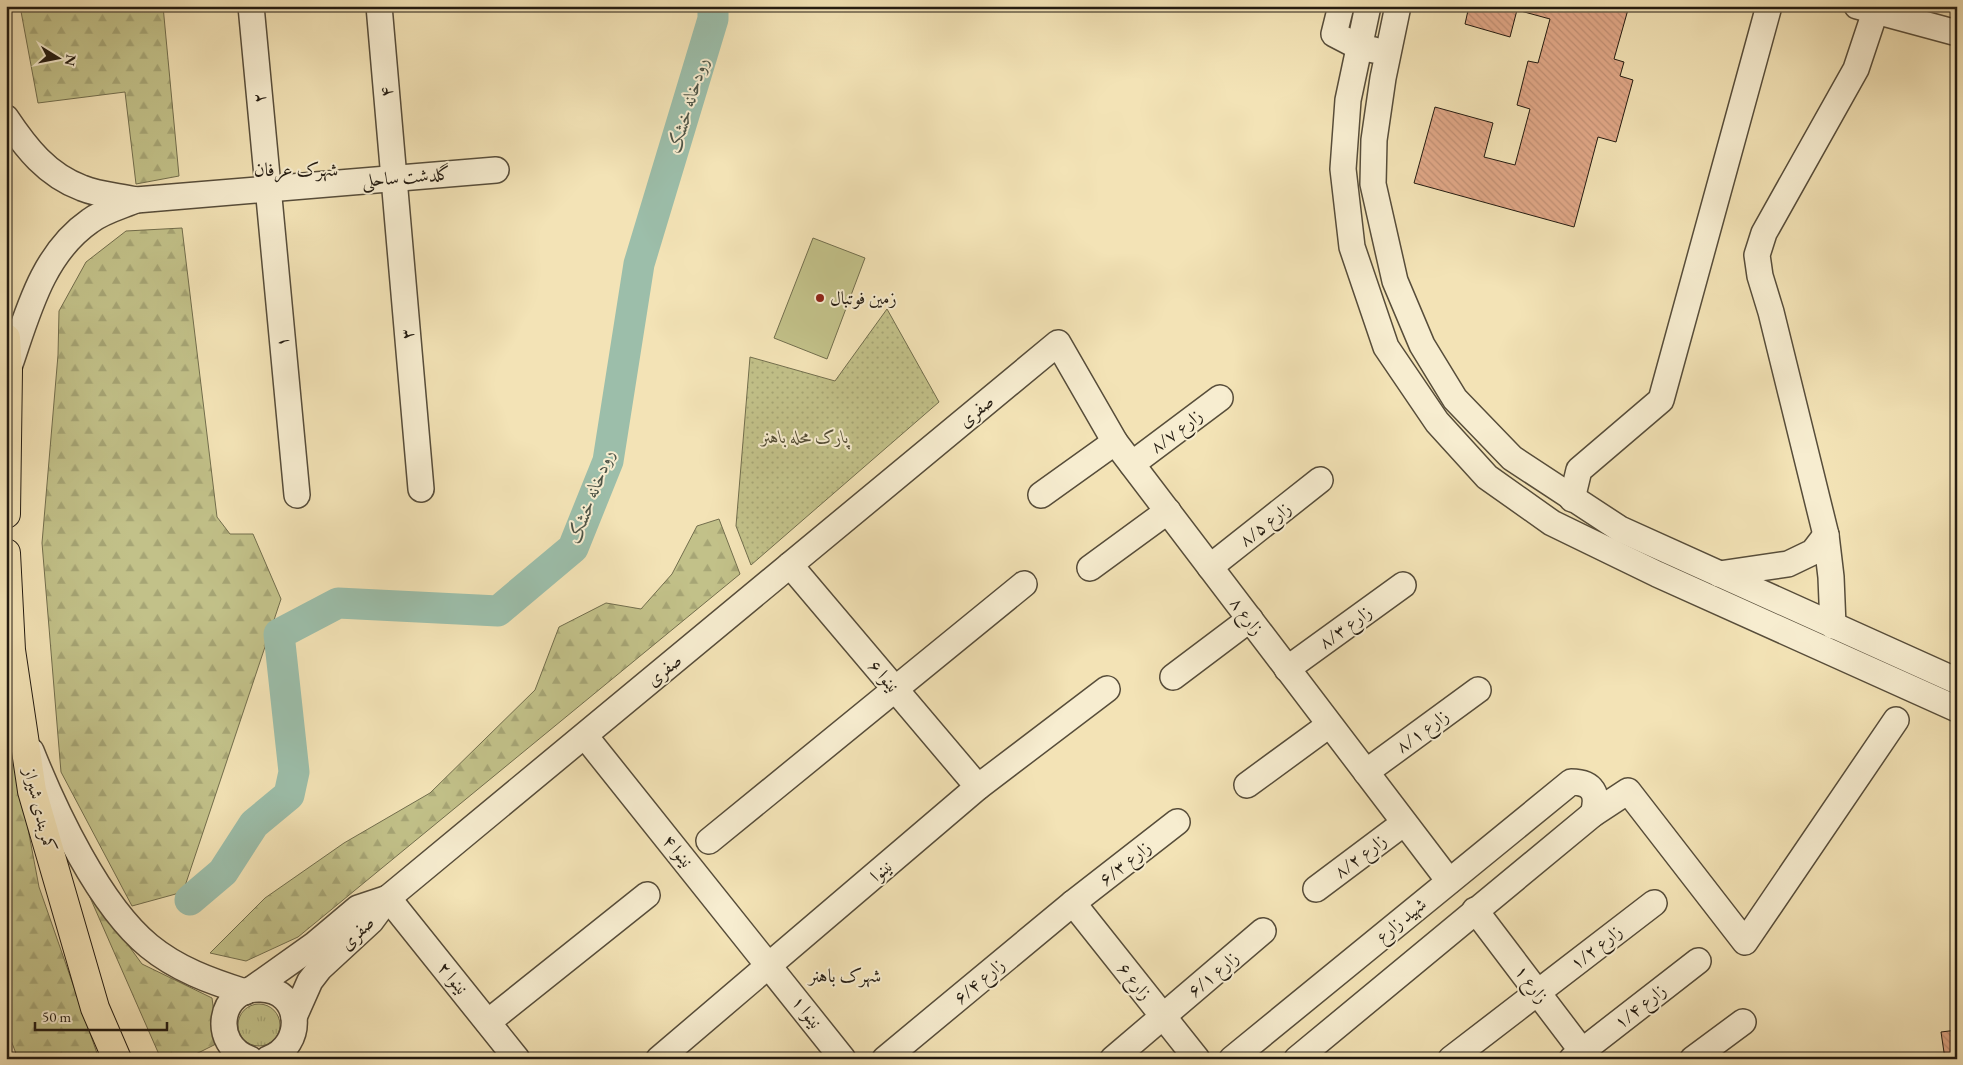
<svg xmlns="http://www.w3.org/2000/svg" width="1963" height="1065" font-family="'EB Garamond',Amiri,serif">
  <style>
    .grass { fill: url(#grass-tufts); stroke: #726e4d }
    .forest { fill: url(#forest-firs); stroke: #726e4d }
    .park { fill: url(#park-dots); stroke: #726e4d }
    .pitch { fill: #c2c189; stroke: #726e4d }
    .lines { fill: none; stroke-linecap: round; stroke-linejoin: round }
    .river { stroke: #9cbeaa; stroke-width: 31 }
    .building { fill: url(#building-back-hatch); stroke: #231b11 }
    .minor-casing { stroke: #574d3a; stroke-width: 28 }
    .highway-casing { stroke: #231b11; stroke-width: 30 }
    .minor { stroke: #f7edd0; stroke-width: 25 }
    .highway { stroke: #f3e3b6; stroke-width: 28 }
    .poi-dot { fill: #8f2418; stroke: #f7edd0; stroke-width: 2 }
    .labels { text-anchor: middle; stroke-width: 4; stroke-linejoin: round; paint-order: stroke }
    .street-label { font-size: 18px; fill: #231b11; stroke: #f7edd0 }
    .poi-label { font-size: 18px; fill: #231b11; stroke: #f7edd0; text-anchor: start }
    .park-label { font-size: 18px; font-style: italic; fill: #534d35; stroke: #f7edd0 }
    .water-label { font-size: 19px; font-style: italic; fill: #4d5447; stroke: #f7edd0 }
    .neighbourhood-label { font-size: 19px; fill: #231b11; stroke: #f7edd0 }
  </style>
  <defs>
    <pattern id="grass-tufts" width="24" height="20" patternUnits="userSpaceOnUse" patternTransform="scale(1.25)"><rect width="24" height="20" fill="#c2c189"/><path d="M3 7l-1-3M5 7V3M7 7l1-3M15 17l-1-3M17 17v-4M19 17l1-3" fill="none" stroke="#a6a575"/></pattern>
    <pattern id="forest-firs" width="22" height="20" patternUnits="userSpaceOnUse" patternTransform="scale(1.25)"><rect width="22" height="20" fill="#c2c189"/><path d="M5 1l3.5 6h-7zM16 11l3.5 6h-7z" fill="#a6a575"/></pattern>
    <pattern id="park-dots" width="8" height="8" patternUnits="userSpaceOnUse" patternTransform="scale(1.25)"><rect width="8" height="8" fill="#c2c189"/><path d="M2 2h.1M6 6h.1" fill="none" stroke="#a6a575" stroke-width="1.8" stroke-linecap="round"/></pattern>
    <pattern id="building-back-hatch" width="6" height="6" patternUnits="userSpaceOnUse" patternTransform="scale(1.25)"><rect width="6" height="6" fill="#e0a787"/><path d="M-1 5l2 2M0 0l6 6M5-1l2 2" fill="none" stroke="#c08f74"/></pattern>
  </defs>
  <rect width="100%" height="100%" fill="#f3e3b6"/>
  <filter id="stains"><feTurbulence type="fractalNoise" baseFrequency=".004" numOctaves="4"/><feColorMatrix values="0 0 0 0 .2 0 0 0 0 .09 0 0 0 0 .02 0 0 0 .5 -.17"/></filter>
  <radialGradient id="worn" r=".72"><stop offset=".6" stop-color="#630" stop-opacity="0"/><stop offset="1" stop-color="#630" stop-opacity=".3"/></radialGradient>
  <!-- grass -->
  <circle class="grass" cx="259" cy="1025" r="21"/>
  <!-- forest -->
  <g class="forest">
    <polygon points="20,6 163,6 179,176 136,184 125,92 38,103"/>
    <polygon points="182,228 217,517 230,534 253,534 281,599 183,892 132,906 61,772 42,543 58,355 59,311 86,262 126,231"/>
    <polygon points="719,519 740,574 298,937 246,961 210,953 265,898 344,843 430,793 535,690 559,627 606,603 641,609 672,574 697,526"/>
    <polygon points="6,712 39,887 99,1059 18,1059 6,1027"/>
    <polygon points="85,886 142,964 212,998 218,1043 194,1055 191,1059 161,1059"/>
  </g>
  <!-- park -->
  <polygon class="park" points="887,309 939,402 751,565 736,526 750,357 835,381"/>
  <!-- pitch -->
  <polygon class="pitch" points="813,238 865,258 827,359 774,338"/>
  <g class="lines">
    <!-- river -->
    <polyline class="river" points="190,900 223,872 254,824 289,795 294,772 279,634 338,603 498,611 573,548 608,461 639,264 713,19 713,6"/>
  </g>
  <!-- building -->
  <g class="building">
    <polygon points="1469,6 1629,6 1614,59 1624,62 1620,76 1633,80 1616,142 1598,137 1574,227 1414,183 1435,107 1493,123 1484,157 1515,165 1530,109 1517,105 1528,61 1538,63 1550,19 1517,10 1510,37 1465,24"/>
    <polygon points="1957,1030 1957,1057 1945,1059 1941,1032"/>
  </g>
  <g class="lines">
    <!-- minor casing -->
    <g class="minor-casing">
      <g id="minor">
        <polyline points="251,6 297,495"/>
        <polyline points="379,6 421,489"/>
        <polyline points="1341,6 1334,34 1359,47 1374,50"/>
        <polyline points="1368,6 1348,100 1343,169 1352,247 1386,347 1437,422 1487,477 1552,523 1657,574 1957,709"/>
        <polyline points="1398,6 1383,78 1374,140 1373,184 1395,281 1422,345 1455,399 1512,458 1620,529 1957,681"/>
        <polyline points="1857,6 1957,33"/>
        <path d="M6,118C26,148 47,175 82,188C99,195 119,196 136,200L496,170"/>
        <path d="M8,370C27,316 41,255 90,221C103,211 122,206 136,200"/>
        <polyline points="1132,464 1220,398"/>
        <polyline points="1041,495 1115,442"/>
        <polyline points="1572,499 1579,470 1661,400 1769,6"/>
        <polyline points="790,565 978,787"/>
        <polyline points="1210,567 1320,480"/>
        <polyline points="1090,568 1168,511"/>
        <polyline points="1719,574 1788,564 1813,552 1826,535"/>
        <polyline points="1833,626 1831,577 1826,535 1771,312 1760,276 1757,255 1764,233 1856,69 1877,6"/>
        <polyline points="1287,669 1403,585"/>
        <polyline points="1173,677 1250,619"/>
        <polyline points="585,736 843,1059"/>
        <path d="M31,751C55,811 99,905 149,946C177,969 210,981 245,992"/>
        <polyline points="1366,772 1478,690"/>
        <polyline points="1247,785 1329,725"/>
        <polyline points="709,841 1024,584"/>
        <polyline points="1316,889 1404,823"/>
        <polyline points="388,898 517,1059"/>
        <polyline points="1073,903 1197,1059"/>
        <polyline points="1475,910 1588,1059"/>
        <polyline points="252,989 314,945 358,908 388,898"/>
        <polyline points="294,1017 310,981 320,968 371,921 388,898 1058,343 1115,442 1449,881"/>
        <polyline points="488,1022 647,895"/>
        <path d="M250,1059C210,1045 218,987 261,989C302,990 306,1045 268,1059"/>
        <polyline points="659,1059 978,787 1107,689"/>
        <polyline points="885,1059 1073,903 1177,822"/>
        <polyline points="1113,1059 1263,931"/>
        <path d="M1232,1059L1571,782C1593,782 1599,794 1593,814"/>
        <polyline points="1297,1059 1593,814 1628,791 1745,942 1896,720"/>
        <polyline points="1451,1059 1654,903"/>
        <polyline points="1572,1059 1698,961"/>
        <polyline points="1693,1059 1743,1022"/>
      </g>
    </g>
    <!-- highway casing -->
    <g class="highway-casing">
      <g id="highway">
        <polyline points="6,338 8,370 6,514"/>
        <polyline points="6,553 11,650 32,791 95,1008 117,1059"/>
      </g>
    </g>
    <!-- minor -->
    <use href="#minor" class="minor"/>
    <!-- highway -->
    <use href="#highway" class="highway"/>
  </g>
  <!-- markers -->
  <circle class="poi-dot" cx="820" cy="298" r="5"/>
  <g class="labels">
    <!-- street labels -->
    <g class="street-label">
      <text transform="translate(386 92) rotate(-95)" y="6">۴</text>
      <text transform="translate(259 98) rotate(-95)" y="6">۲</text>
      <text transform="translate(406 177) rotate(-5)" y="6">گلدشت ساحلی</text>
      <text transform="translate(407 334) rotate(-95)" y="6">۳</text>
      <text transform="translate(282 342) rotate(-95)" y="6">۱</text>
      <text transform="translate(976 411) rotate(-40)" y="6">صفری</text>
      <text transform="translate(1176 431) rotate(-37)" y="6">۸/۷ زارع</text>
      <text transform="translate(1265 524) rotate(-38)" y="6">۸/۵ زارع</text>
      <text transform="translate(1247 616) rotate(53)" y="6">۸ زارع</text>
      <text transform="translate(1345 627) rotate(-36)" y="6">۸/۳ زارع</text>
      <text transform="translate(664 670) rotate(-40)" y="6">صفری</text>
      <text transform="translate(884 676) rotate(50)" y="6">۶ نینوا</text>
      <text transform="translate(1422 731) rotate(-36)" y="6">۸/۱ زارع</text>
      <text transform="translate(40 810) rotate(76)" y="6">کمربندی شیراز</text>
      <text transform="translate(678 851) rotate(51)" y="6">۴ نینوا</text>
      <text transform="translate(1360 856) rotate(-37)" y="6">۸/۲ زارع</text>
      <text transform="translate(1125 863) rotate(-38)" y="6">۶/۳ زارع</text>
      <text transform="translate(881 871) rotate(-41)" y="6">نینوا</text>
      <text transform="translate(1401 920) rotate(-39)" y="6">شهید زارع</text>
      <text transform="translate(357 933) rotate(-45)" y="6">صفری</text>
      <text transform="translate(1596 947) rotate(-38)" y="6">۱/۲ زارع</text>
      <text transform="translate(1213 974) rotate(-40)" y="6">۶/۱ زارع</text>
      <text transform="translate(453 978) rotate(51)" y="6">۲ نینوا</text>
      <text transform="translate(979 981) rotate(-40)" y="6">۶/۴ زارع</text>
      <text transform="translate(1135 981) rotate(51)" y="6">۶ زارع</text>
      <text transform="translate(1532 984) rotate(53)" y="6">۱ زارع</text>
      <text transform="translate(1640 1006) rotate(-38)" y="6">۱/۴ زارع</text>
      <text transform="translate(807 1012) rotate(52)" y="6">۱ نینوا</text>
    </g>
    <!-- poi labels -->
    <g class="poi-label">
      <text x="830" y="304">زمین فوتبال</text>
    </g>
    <!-- park labels -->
    <g class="park-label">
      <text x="805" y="443">پارک محله باهنر</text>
    </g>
    <!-- water labels -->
    <g class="water-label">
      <text transform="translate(687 105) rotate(-73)" y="7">رودخانه خشک</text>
      <text transform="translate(590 496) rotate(-69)" y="7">رودخانه خشک</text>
    </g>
    <!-- neighbourhood labels -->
    <g class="neighbourhood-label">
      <text x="296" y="176">شهرک عرفان</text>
      <text x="845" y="982">شهرک باهنر</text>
    </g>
  </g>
  <!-- margin -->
  <rect width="1963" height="1065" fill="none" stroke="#f3e3b6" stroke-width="25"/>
  <rect x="8" y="8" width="1948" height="1050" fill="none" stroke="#231b11" stroke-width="2.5"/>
  <rect x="12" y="12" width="1938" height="1040" fill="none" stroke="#231b11"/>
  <!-- north arrow -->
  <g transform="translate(58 58) rotate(100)" stroke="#f7edd0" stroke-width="4" paint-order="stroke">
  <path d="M0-4L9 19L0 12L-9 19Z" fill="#231b11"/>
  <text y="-8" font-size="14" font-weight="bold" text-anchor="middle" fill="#231b11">N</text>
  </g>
  <!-- scale -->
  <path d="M35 1022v8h132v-8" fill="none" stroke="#231b11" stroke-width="2.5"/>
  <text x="42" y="1022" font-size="15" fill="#231b11" stroke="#f7edd0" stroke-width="4" paint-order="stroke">50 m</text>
  <rect width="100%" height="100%" filter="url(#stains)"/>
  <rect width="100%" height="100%" fill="url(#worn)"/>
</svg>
